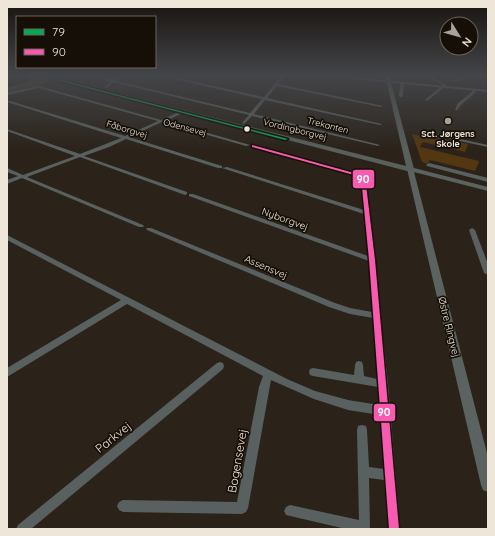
<svg xmlns="http://www.w3.org/2000/svg" width="495" height="536" font-family="Quicksand,sans-serif">
<rect width="100%" height="100%" fill="#2b231a"/>
<!-- green -->
<g fill="#523710">
<path d="M28,75L51,80L36,87L7,94V87L27,83Z"/>
<path d="M412,134L434,139L436,137L468,144L465,152L423,142L420,147L479,161L475,171L430,160L427,164L422,162Z"/>
</g>
<g fill="none" stroke-linecap="round" stroke-linejoin="round">
<!-- stream -->
<path stroke="#1b7383" stroke-width="1" d="M7,89L31,83V77"/>
<!-- street -->
<g fill="#58615f" fill-rule="evenodd">
<path d="M86,75H92L113,80L120,75H124L116,81L250,113L262,99L157,75H164L264,97L282,75H286L278,84L383,106L381,107L277,86L267,98L382,124L380,125L265,100L254,114L380,145L378,146L252,116L244,124L242,123L249,115L114,82L106,88L105,86L111,82Z"/>
<path d="M229,75H233L229,79L227,78Z"/>
<path d="M317,75H332L334,76L332,77Z"/>
<path d="M423,75H428L447,85L427,101L425,100L426,99L443,85Z"/>
<path d="M468,75H473L455,82L452,81Z"/>
<path d="M402,82L404,83L403,96L401,97L399,96L400,83Z"/>
<path d="M39,86L161,120L183,110H185V112L166,121L250,145L246,146L162,122L129,137L222,166V168H218L126,139L109,147L84,156L187,192V194L185,195L80,157L27,177L143,225L144,226L143,227H139L22,178L7,184V180L18,176L7,172V168L23,175L75,156L7,131V129L80,154L121,138L7,102V100L125,136L158,121L39,88L7,95V93Z"/>
<path d="M473,88L476,89L475,93L461,105L457,110H455L458,103L472,92Z"/>
<path d="M436,134L488,145V147L436,136Z"/>
<path d="M251,145L366,176L370,212L371,213L370,214L388,384L400,529H388L384,480L369,478L370,529H346L286,515L284,511L286,507L290,505L359,520L357,430L358,426L362,425L366,426L367,430L369,467L384,469L380,415L348,410L314,399L271,380L248,508L246,512L242,514L123,512L119,510L117,506L119,502L123,500L237,502L259,387L263,376L127,304L7,377V368L121,300L7,240V235L287,379L315,391L348,400L379,405L378,387L313,376L310,375L309,372L310,369L313,368L354,375L355,365L356,362L359,361L362,362L363,365L364,376L377,379L373,318L350,314L329,307L147,230L146,229L147,228H151L335,303L350,308L372,312L369,261L189,196V194H193L368,256L364,214L222,168L227,167L364,210L360,177L251,147Z"/>
<path d="M429,163L488,178V182L427,166L426,165Z"/>
<path d="M472,228L475,230L488,264V275L484,273L469,230Z"/>
<path d="M220,362L223,363L224,366L223,369L31,529H16L18,525L217,363Z"/>
</g>
<!-- secondary -->
<g fill="#5a6360" fill-rule="evenodd">
<path d="M331,75L488,90V92L332,77L330,76Z"/>
<path d="M410,167L488,187V191L414,172L488,457V492L483,490L481,485L407,169Z"/>
</g>
<!-- primary -->
<path fill="#59605b" fill-rule="evenodd" d="M37,75H45L406,166L385,75H389L414,169L413,171H407Z"/>
<defs>
<path id="bus-1" d="M38,75H42L288,139L285,140Z"/>
<path id="bus-2" d="M252,145L365,176L375,260L399,529H389L369,260L361,177L252,147Z"/>
</defs>
<!-- bus-1 casing -->
<use href="#bus-1" stroke="#150f07" stroke-width="3"/>
<!-- bus-2 casing -->
<use href="#bus-2" stroke="#150f07" stroke-width="3"/>
<!-- bus-1 -->
<use href="#bus-1" fill="#06aa56" fill-rule="evenodd"/>
<!-- bus-2 -->
<use href="#bus-2" fill="#f75aaf" fill-rule="evenodd"/>
</g>
<!-- sky -->
<linearGradient id="sky" x2="0" y2="1"><stop stop-color="#18130e"/><stop offset="0.5" stop-color="#444549"/><stop offset="1" stop-color="#444549" stop-opacity="0"/></linearGradient>
<rect width="495" height="150" fill="url(#sky)"/>
<!-- markers -->
<circle fill="#aaa297" stroke="#150f07" stroke-width="1.5" cx="448" cy="121" r="4"/>
<circle fill="#efe6da" stroke="#150f07" stroke-width="1.5" cx="247" cy="129" r="3.5"/>
<g text-anchor="middle" dominant-baseline="central" stroke-width="3.5" stroke-linejoin="round" paint-order="stroke">
<!-- far-street labels -->
<g font-size="9" fill="#efe6da" stroke="#150f07">
<text transform="translate(328 125) rotate(14)">Trekanten</text>
<text transform="translate(185 127) rotate(15)">Odensevej</text>
<text transform="translate(127 129) rotate(17)">Fåborgvej</text>
<text transform="translate(295 129) rotate(14)">Vordingborgvej</text>
</g>
<!-- far-poi labels -->
<g font-size="9" font-weight="bold" fill="#efe6da" stroke="#150f07">
<text x="448" y="133">Sct. Jørgens<tspan x="448" dy="10">Skole</tspan></text>
</g>
<!-- street labels -->
<g font-size="10" fill="#efe6da" stroke="#150f07">
<text transform="translate(285 219) rotate(20)">Nyborgvej</text>
<text transform="translate(266 267) rotate(23)">Assensvej</text>
<text transform="translate(449 327) rotate(76)">Østre Ringvej</text>
</g>
<!-- near-street labels -->
<g font-size="12" fill="#efe6da" stroke="#150f07">
<text transform="translate(113 437) rotate(-39)">Parkvej</text>
<text transform="translate(237 461) rotate(-80)">Bogensevej</text>
</g>
</g>
<g stroke="#150f07" stroke-width="1.5">
<rect x="352" y="169" width="23" height="20" rx="4" fill="#f75aaf"/>
<rect x="373" y="403" width="23" height="19" rx="4" fill="#f75aaf"/>
</g>
<g font-size="11" text-anchor="middle" font-weight="bold" fill="#fff">
<text x="363" y="183">90</text>
<text x="384" y="416">90</text>
</g>
<!-- border -->
<rect width="495" height="536" fill="none" stroke="#efe6da" stroke-width="16"/>
<!-- legend -->
<rect x="16" y="16" width="140" height="52" fill="#150f07" stroke="#6c655b"/>
<rect x="24" y="29" width="20" height="6" fill="#06aa56" stroke="#6c655b"/>
<text x="52" y="36" font-size="12" fill="#efe6da">79</text>
<rect x="24" y="49" width="20" height="6" fill="#f75aaf" stroke="#6c655b"/>
<text x="52" y="56" font-size="12" fill="#efe6da">90</text>
<!-- north arrow -->
<g transform="translate(459 36) rotate(127)"><circle r="19" fill="#150f07" stroke="#6c655b"/>
<path d="M0-3L7 15L0 10L-7 15Z" fill="#aaa297"/>
<text y="-6" font-size="11" font-weight="bold" text-anchor="middle" fill="#efe6da">N</text>
</g>
</svg>
